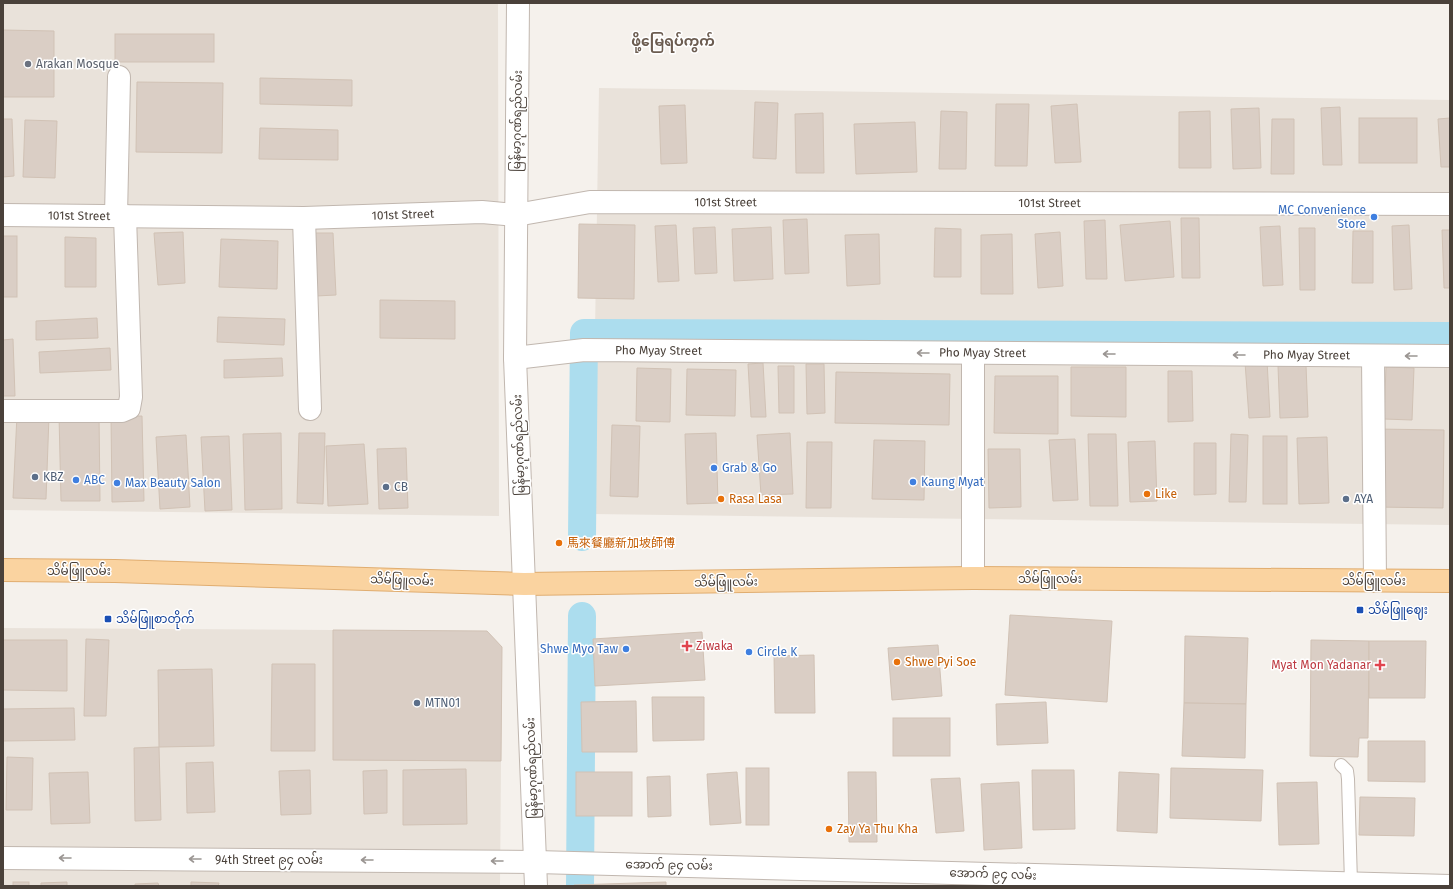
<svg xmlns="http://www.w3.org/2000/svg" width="1453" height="889" font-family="'Fira Sans','Noto Sans SC','Noto Sans Myanmar',sans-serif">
<rect width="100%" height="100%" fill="#f5f1ec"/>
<!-- residential -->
<g fill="#e9e2da">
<path d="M3,3H498L499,516L3,510Z"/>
<path d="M599,88L1450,100V525L592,514Z"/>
<path d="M3,628L487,631L502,647L500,886H3Z"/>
</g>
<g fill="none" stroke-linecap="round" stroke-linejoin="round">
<!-- canal -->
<g stroke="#acddee" stroke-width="28">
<path d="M582,537L584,333L1450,336"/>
<path d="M580,886L582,616"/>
</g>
</g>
<!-- building -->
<g fill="#dacec5" stroke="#d1c2b5">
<path d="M3,30L54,31V97H3Z"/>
<rect x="115" y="34" width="99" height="28"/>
<path d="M260,78L352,80V106L260,104Z"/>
<path d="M137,82L223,83L222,153L136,152Z"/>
<path d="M755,102L778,103L776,159L753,158Z"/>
<path d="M996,104H1029L1027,166H995Z"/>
<path d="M1077,104L1081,162L1055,163L1051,106Z"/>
<path d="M685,105L687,163L661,164L659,106Z"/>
<path d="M1340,107L1342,165H1323L1321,108Z"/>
<path d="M1259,108L1261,168L1233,169L1231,109Z"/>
<path d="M941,111L967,112L966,169H939Z"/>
<path d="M1210,111L1211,168H1179V112Z"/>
<path d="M823,113L824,173H796L795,114Z"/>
<rect x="1359" y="118" width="58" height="45"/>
<path d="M1450,118V167H1441L1438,119Z"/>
<path d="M3,119H12L14,176L3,177Z"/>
<path d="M1272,119H1294V174H1271Z"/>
<path d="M25,120L57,121L55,178L23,177Z"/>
<path d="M915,122L917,172L856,174L854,124Z"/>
<path d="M260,128L338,130V160L259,159Z"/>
<path d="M1181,218H1199L1200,278H1182Z"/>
<path d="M807,219L809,273L785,274L783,220Z"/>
<path d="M1105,220L1107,279H1086L1084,221Z"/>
<path d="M1170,221L1174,277L1125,281L1120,225Z"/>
<path d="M579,224L635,225L634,299L578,298Z"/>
<path d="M676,225L679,281L658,282L655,226Z"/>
<path d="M1409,225L1412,289L1394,290L1392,226Z"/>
<path d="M1280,226L1283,285L1263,286L1260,227Z"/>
<path d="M715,227L717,273L695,274L693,228Z"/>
<path d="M771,227L773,279L734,281L732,229Z"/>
<path d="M935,228L961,229V277H934Z"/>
<path d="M1299,228H1315V290H1300Z"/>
<path d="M1442,230H1450V288H1444Z"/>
<path d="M1353,231H1373V283H1352Z"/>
<path d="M183,232L185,283L158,285L154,233Z"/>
<path d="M1060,232L1063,286L1038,288L1035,234Z"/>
<path d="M314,233H333L336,295L316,296Z"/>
<path d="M879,234L880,284L847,286L845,235Z"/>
<path d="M1012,234L1013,294H981V235Z"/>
<rect x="3" y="236" width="14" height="61"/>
<path d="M65,237L96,238V287H65Z"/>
<path d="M221,239L278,241L277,289L219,287Z"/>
<path d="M380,300L455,301V339L380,338Z"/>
<path d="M218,317L285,319L284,345L217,342Z"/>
<path d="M97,318L98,338L36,340V321Z"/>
<path d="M13,339L15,396H3V340Z"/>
<path d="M110,348L111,370L40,373L39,352Z"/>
<path d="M282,358L283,376L224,378V360Z"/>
<path d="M1267,360L1270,417L1249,418L1245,362Z"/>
<path d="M763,363L766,417H751L748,364Z"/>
<path d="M806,364H824L825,413L807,414Z"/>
<path d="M1306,365L1308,417L1280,418L1278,366Z"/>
<path d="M778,366H794V413H779Z"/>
<path d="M1071,367H1126V417L1071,416Z"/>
<path d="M1386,367L1414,368L1412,420L1384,419Z"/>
<path d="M637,368L671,369L670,422L636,421Z"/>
<path d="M687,369L736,370L735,416L686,415Z"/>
<path d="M1168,371H1192L1193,421L1168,422Z"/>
<path d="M836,372L950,374L949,425L835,423Z"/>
<path d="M995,376H1058V434L994,433Z"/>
<path d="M99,414L100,501H61L59,415Z"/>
<path d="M17,415L49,416L46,499L13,498Z"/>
<path d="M142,416L144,501L112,502L111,417Z"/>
<path d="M612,425L640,426L638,497L610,496Z"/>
<path d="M1376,429L1444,430L1443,508L1376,507Z"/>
<path d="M281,433L282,509L245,510L243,434Z"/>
<path d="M299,433H325L323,504L297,503Z"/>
<path d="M716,433L718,503L687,504L685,434Z"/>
<path d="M790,433L793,494L761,495L757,435Z"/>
<path d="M1088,434H1116L1118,506H1090Z"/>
<path d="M1231,434L1248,435L1246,502H1229Z"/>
<path d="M186,435L190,507L160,509L156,437Z"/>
<path d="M229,436L232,510L205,511L201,437Z"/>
<rect x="1263" y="436" width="24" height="68"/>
<path d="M1327,437L1329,503L1299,504L1297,438Z"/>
<path d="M1075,439L1078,500L1053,501L1049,440Z"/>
<path d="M874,440L925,441L924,500L872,499Z"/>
<path d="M1155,441L1157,501L1130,502L1128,442Z"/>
<path d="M807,442H832L831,508H806Z"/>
<path d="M1194,443H1216V494L1194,495Z"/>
<path d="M364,444L368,504L328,506L326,446Z"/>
<path d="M406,448L408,508L379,509L377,449Z"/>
<path d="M988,449H1020L1021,507L989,508Z"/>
<path d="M1010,615L1112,621L1107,702L1005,695Z"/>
<path d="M333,630L487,631L502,647L501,761L333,760Z"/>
<path d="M702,632L705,680L595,686L593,639Z"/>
<path d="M1185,636L1248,638L1246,704L1184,703Z"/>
<path d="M86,639L109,640L106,716H84Z"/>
<path d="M3,640H67V691L3,690Z"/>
<path d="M1311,640L1369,641L1368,738H1359L1358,757L1310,756Z"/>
<path d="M1369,641H1426L1425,698H1369Z"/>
<path d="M938,645L942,696L892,700L888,648Z"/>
<path d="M814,655L815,713H775L774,656Z"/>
<path d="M272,664H315V751H271Z"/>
<path d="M212,669L214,746L159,747L158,670Z"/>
<path d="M652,697H704V740L653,741Z"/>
<path d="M636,701L637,752H582L581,702Z"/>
<path d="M1046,702L1048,743L997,745L996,704Z"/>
<path d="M1184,703L1246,704L1245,758L1182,756Z"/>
<path d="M74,708L75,740L3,741V709Z"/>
<rect x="893" y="718" width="57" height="38"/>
<path d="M1368,741H1425V782L1368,781Z"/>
<path d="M159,747L161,820L135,821L134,748Z"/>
<path d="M7,757L33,758L32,810H6Z"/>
<path d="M213,762L215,812L187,813L186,763Z"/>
<rect x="746" y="768" width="23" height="57"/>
<path d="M1171,768L1263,770L1261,821L1170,818Z"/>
<path d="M466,769L467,824L403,825V770Z"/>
<path d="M310,770L311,814L281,815L279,771Z"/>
<path d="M387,770V813L364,814L363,771Z"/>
<path d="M1032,770H1074L1075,829L1033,830Z"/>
<path d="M88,772L90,823L51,824L49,773Z"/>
<rect x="576" y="772" width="56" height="44"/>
<path d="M737,772L741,823L710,825L707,774Z"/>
<path d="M848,772H876L877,842H849Z"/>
<path d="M1119,772L1159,774L1157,833L1117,831Z"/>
<path d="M670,776L671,816L648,817L647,777Z"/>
<path d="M960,778L964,831L936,833L931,779Z"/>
<path d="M1019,782L1022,848L984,850L981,784Z"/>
<path d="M1317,782L1319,844L1279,845L1277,783Z"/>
<path d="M1360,797L1415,798L1414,836L1359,835Z"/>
<rect x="13" y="882" width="16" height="4"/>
<path d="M67,882V886H41V883Z"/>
<path d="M191,882L219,883L218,886H191Z"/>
<path d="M666,882V886H574V885Z"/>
<path d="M158,883L159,886H135V884Z"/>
</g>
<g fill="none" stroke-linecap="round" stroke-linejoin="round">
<defs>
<path id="service" d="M1341,765L1347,771L1348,779L1351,883"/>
<g id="minor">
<path id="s1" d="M3,215L304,218L482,212L516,215L590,202L1450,204"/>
<path d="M116,216L119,77"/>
<path d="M304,218L310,409"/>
<path d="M973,353V578"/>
<path d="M1373,356L1375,581"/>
<path id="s2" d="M515,358L584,350L1450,356"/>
<path d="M3,411H122L129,408L131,397L125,216"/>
<path d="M3,858L536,862L1450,886"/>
</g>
<path id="tertiary" d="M518,3L515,358L536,886"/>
<path id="primary" d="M3,570L115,571L524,584L973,578L1450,581"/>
</defs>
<!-- service casing -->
<use href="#service" stroke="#c1b7af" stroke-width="14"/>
<!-- minor casing -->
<use href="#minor" stroke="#c1b7af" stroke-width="24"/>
<!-- tertiary casing -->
<use href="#tertiary" stroke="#c1b7af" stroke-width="24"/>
<!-- primary casing -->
<use href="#primary" stroke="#e0ad70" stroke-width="24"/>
<!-- service -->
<use href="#service" stroke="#fff" stroke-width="12"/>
<!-- minor -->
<use href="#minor" stroke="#fff" stroke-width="22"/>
<!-- tertiary -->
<use href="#tertiary" stroke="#fff" stroke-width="22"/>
<!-- primary -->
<use href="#primary" stroke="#fad3a0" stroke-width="22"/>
</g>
<!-- one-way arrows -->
<defs><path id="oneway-shaft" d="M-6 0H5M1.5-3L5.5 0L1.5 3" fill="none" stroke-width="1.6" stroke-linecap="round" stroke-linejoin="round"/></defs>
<g stroke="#9b9693">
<use href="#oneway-shaft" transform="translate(923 353) rotate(-180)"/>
<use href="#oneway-shaft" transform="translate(1109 354) rotate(-180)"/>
<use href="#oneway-shaft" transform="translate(1239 355) rotate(-180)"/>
<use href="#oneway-shaft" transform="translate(1411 356) rotate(-180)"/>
<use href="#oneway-shaft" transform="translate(65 858) rotate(-180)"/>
<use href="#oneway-shaft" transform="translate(195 859) rotate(-180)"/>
<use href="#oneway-shaft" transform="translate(367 860) rotate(-180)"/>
<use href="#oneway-shaft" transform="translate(497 861) rotate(-180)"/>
</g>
<!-- markers -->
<circle fill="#6b7280" stroke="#fff" stroke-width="1.5" cx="28" cy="64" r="4"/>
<g fill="#3f7fe0" stroke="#fff" stroke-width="1.5">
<circle cx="1374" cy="217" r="4"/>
<circle cx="714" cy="468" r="4"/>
<circle cx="76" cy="480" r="4"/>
<circle cx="913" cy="482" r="4"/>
<circle cx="117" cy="483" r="4"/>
<circle cx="626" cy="649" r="4"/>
<circle cx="749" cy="652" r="4"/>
</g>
<g fill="#5c6f8a" stroke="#fff" stroke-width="1.5">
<circle cx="35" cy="477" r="4"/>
<circle cx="386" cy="487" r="4"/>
<circle cx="1346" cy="499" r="4"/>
<circle cx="417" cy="703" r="4"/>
</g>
<g fill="#e8710a" stroke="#fff" stroke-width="1.5">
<circle cx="1147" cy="494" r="4"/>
<circle cx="721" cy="499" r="4"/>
<circle cx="559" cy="543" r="4"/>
<circle cx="897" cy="662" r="4"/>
<circle cx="829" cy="829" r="4"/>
</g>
<g fill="#1a4fb4" stroke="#fff" stroke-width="1.5">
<rect x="1356" y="606" width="8" height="8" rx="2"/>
<rect x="104" y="615" width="8" height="8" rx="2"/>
</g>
<g fill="#e0444e" stroke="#fff" stroke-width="1.5">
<path d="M685 640h4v4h4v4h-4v4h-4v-4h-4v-4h4z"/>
<path d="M1378 659h4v4h4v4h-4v4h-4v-4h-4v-4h4z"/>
</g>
<g text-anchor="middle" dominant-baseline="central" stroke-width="3" stroke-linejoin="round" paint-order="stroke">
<!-- worship labels -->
<g font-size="12" fill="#5b616d" stroke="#fff" text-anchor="start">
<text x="36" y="64">Arakan Mosque</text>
</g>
<!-- street labels -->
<g font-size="12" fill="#4a413a" stroke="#fff">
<text transform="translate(517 121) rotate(-89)">မြန်မာ့ဂုဏ်ရည်လမ်း</text>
<text stroke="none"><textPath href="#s1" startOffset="724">101st Street</textPath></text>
<text stroke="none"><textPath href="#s1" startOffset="1048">101st Street</textPath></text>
<text stroke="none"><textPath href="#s1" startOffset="76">101st Street</textPath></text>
<text stroke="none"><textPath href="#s1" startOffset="400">101st Street</textPath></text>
<text stroke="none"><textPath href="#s2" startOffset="144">Pho Myay Street</textPath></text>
<text stroke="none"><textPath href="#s2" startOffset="468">Pho Myay Street</textPath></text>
<text stroke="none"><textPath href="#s2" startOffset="792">Pho Myay Street</textPath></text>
<text transform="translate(519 445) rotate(-92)">မြန်မာ့ဂုဏ်ရည်လမ်း</text>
<text x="79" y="571">သိမ်ဖြူလမ်း</text>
<text x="1050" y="579">သိမ်ဖြူလမ်း</text>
<text transform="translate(402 580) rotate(2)">သိမ်ဖြူလမ်း</text>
<text x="1374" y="581">သိမ်ဖြူလမ်း</text>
<text transform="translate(726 582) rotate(-1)">သိမ်ဖြူလမ်း</text>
<text transform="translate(532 768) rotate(-92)">မြန်မာ့ဂုဏ်ရည်လမ်း</text>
<text x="269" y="860">94th Street ၉၄ လမ်း</text>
<text transform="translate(669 865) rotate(1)">အောက် ၉၄ လမ်း</text>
<text transform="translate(993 874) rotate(2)">အောက် ၉၄ လမ်း</text>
</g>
<!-- shop labels -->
<g font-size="12" fill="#366cbe" stroke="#fff" text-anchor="start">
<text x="1366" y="210" text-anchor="end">MC Convenience<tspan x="1366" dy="14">Store</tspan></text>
<text x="722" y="468">Grab &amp; Go</text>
<text x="84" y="480">ABC</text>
<text x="921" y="482">Kaung Myat</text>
<text x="125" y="483">Max Beauty Salon</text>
<text x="618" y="649" text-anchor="end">Shwe Myo Taw</text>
<text x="757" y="652">Circle K</text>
</g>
<!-- service labels -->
<g font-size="12" fill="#4e5e75" stroke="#fff" text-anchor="start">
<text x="43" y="477">KBZ</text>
<text x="394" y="487">CB</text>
<text x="1354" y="499">AYA</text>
<text x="425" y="703">MTN01</text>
</g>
<!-- food labels -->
<g font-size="12" fill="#c56008" stroke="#fff" text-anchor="start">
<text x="1155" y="494">Like</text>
<text x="729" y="499">Rasa Lasa</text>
<text x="567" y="543">馬來餐廳新加坡師傅</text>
<text x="905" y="662">Shwe Pyi Soe</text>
<text x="837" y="829">Zay Ya Thu Kha</text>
</g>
<!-- transit labels -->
<g font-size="12" fill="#164399" stroke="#fff" text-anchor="start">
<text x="1368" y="610">သိမ်ဖြူဈေး</text>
<text x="116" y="619">သိမ်ဖြူစာတိုက်</text>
</g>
<!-- health labels -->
<g font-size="12" fill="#be3a42" stroke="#fff" text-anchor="start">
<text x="696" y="646">Ziwaka</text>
<text x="1371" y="665" text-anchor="end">Myat Mon Yadanar</text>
</g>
<!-- quarter labels -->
<g font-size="14" font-weight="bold" fill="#6c5d51" stroke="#fff">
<text x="673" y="41">ဖို့မြေရပ်ကွက်</text>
</g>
</g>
<!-- border -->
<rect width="1453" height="889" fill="none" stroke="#4a413a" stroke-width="8"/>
</svg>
